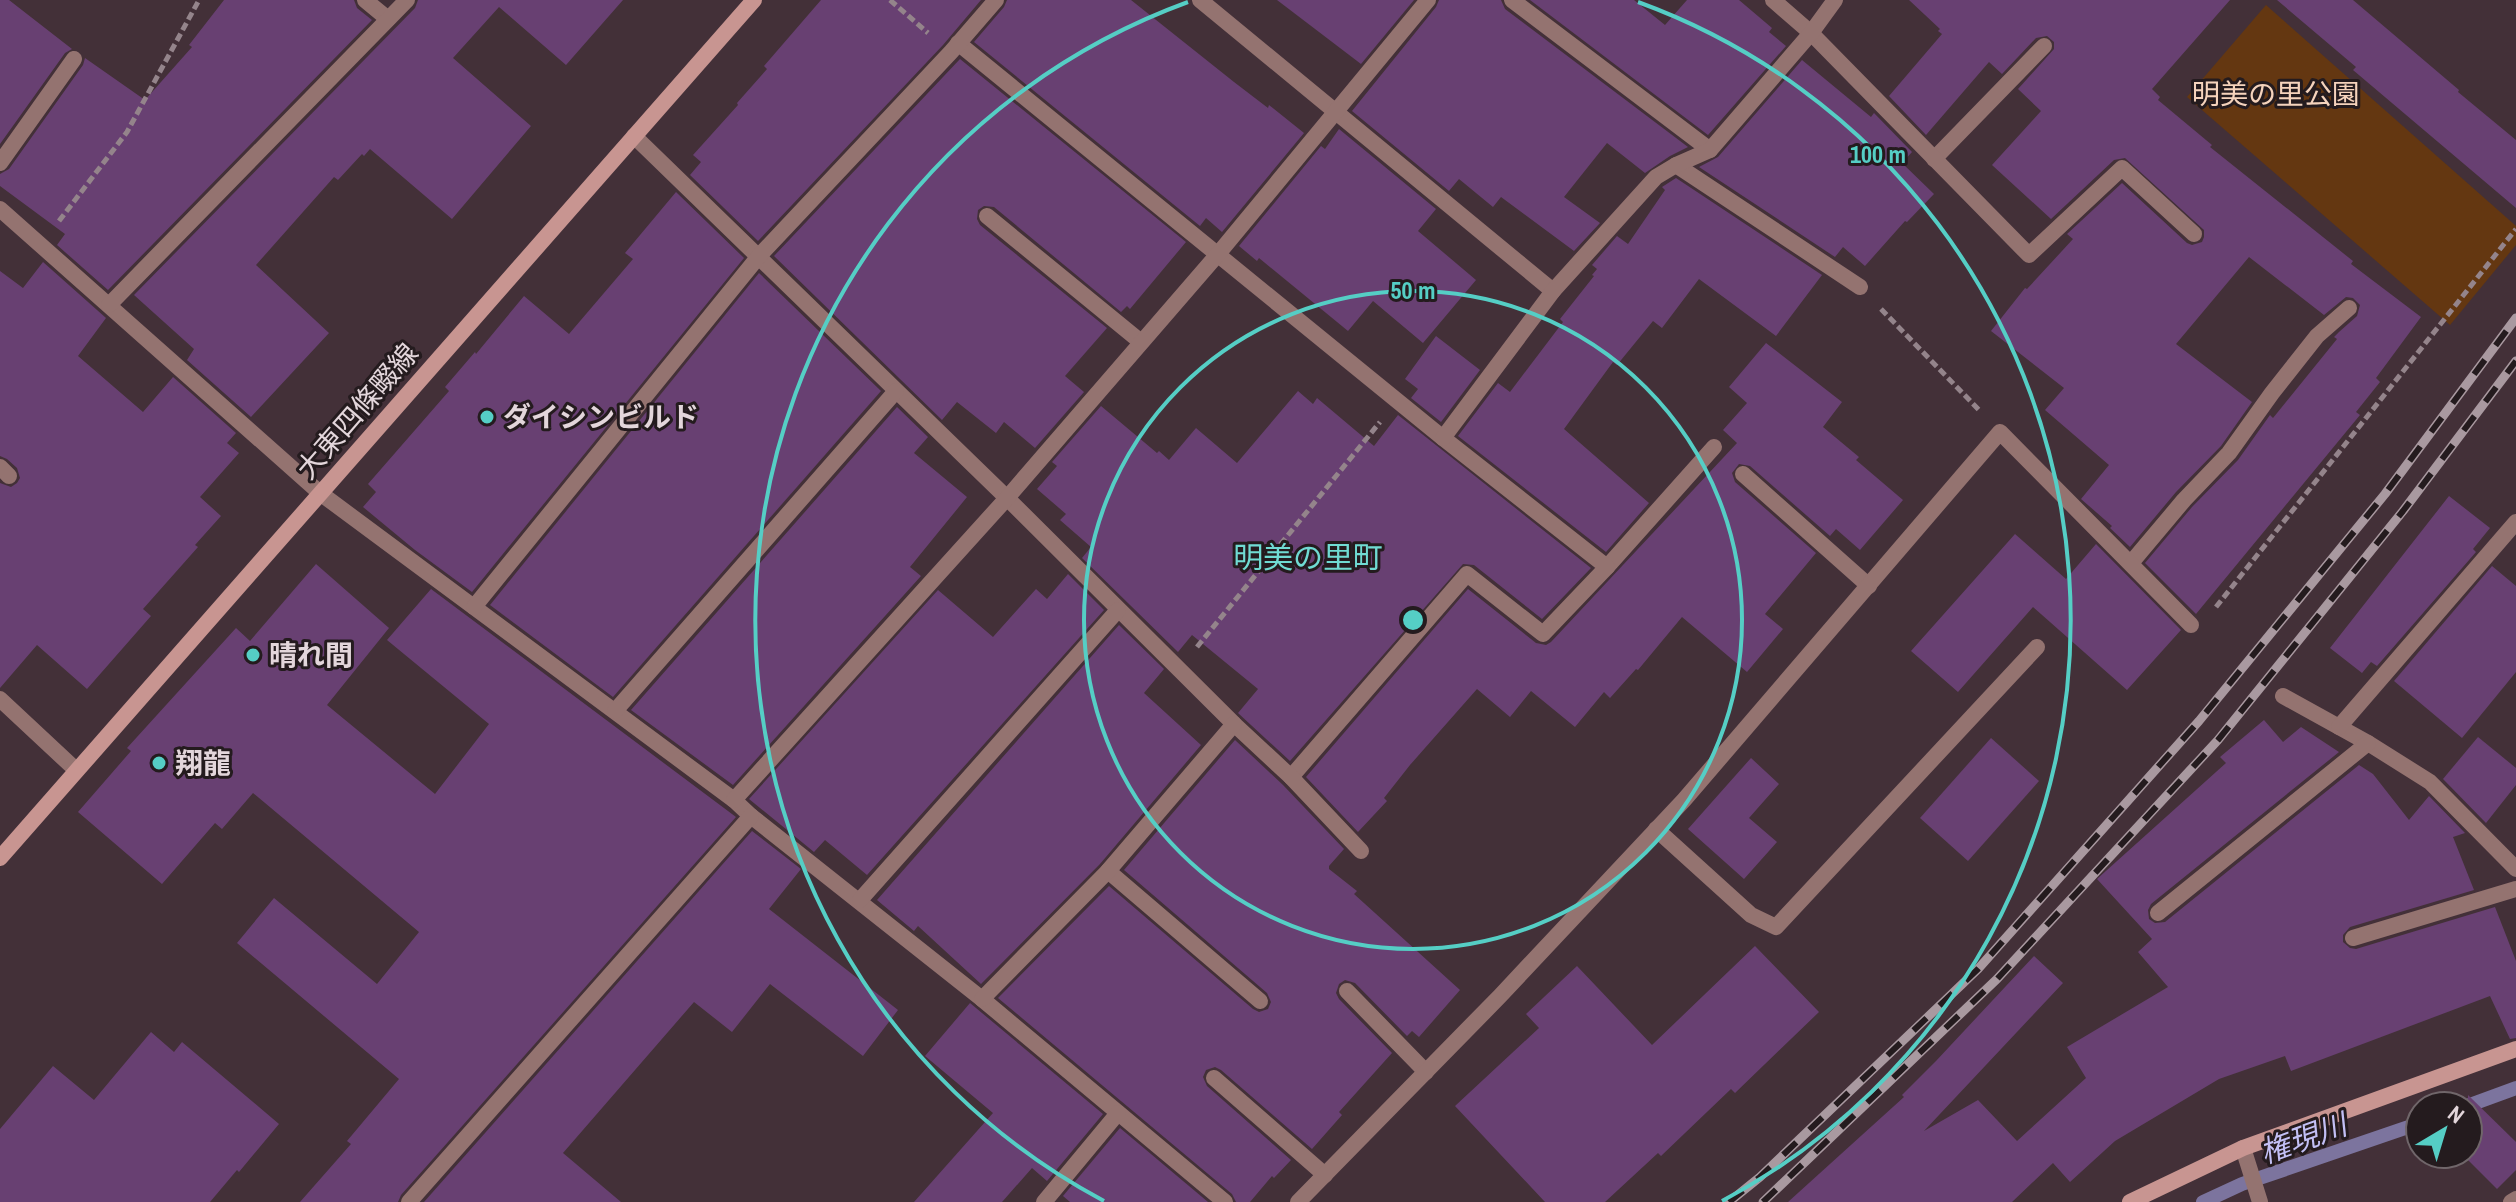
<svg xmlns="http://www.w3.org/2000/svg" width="2516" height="1202" font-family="'Archivo Narrow','Noto Sans JP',sans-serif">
<rect width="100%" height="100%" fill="#433038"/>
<!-- green -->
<path fill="#643711" d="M2266,5L2516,226V245L2450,325L2187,97Z"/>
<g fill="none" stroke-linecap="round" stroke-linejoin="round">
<!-- stream -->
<g stroke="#7c749e" stroke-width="14">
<path d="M2467,1106L2516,1088"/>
<path d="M2203,1202L2242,1184L2420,1123"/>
</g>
</g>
<!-- building -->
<g fill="#684072">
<path d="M0,0H9L72,49L65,53L0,144Z"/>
<path d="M224,0H354L357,8L372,20L108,290L57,245L65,234L0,186V174L9,169L83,65L85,58L145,100L192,47L189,45Z"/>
<path d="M418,0H623L566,65L499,7L453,58L531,126L452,219L370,149L364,156L362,154L338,180L334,177L256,265L329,333L251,417L187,360L194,349L134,295L415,8Z"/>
<path d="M821,0H981L943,45L758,241L690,175L701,162L693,155L738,105L737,103L767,69L764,66Z"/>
<path d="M1007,0H1131L1234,82L1268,108L1269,105L1304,133L1222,232L1206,218L1200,226L974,42L1004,7Z"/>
<path d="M1277,0H1414L1361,64Z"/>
<path d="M1439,0H1501L1505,9L1688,147L1670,156L1645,173L1607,143L1564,197L1600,223L1574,251L1501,197L1493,207L1459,179L1449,191L1352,111L1436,7Z"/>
<path d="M1530,0H1634L1665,25L1687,0H1739L1772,28L1769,32L1786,46L1708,135Z"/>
<path d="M1909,0H2230L2152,89L2160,97L2158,100L2212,145L2210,147L2353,261L2351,264L2421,317L2376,378L2380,382L2356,412L2360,415L2196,614L2145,563L2192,507L2238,460L2270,415L2273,418L2337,339L2334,337L2339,332L2357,316L2360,305L2353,298L2346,297L2324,315L2249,257L2176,344L2252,402L2221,446L2176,492L2130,547L2110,528L2112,526L2081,499L2109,465L2045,410L2064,388L1991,331L2025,288L2027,289L2073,239L2067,234L2122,183L2187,243L2192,245L2202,242L2204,237V230L2125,158L2114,160L2051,219L1992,165L2041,111L2018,89L2054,49V42L2047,36L2036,38L2002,74L1989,62L1926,135L1889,96L1942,34L1938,31L1940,29Z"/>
<path d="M2277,0H2353L2459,90L2458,92L2516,140V208L2353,70L2356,67Z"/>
<path d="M960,59L1186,242L1130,309L1127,306L1121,312L994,207L984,206L978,210L977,219L980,225L1107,328L1065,376L1084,392L1035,448L1004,422L996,433L957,402L942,420L774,256Z"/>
<path d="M1802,60L1871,117L1874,113L1912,152L1902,163L1934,194L1907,222L1905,221L1865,266L1843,247L1835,257L1699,167L1718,157Z"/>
<path d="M1339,129L1436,209L1418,231L1476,280L1423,343L1373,301L1348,331L1259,258L1257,261L1239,246L1321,146L1325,149Z"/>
<path d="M1676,178L1822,275L1776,336L1699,279L1662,328L1653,321L1617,365L1613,362L1564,429L1649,503L1606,552L1458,436L1498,383L1510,392L1563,322L1560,319L1594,276L1592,275L1597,269L1592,265L1617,236L1628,244L1665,190L1662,187Z"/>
<path d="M676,192L744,258L472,592L415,550L363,507L376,492L368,484L449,391L445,387L475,352L476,354L524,296L569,334L633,259L625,253Z"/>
<path d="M43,262L106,318L78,356L143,412L173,377L236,433L227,443L239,453L200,497L221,516L195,545L198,547L143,609L151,616L87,689L37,645L0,688V483L11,487L17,483L20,478L17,468L7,459L0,456V271L23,288Z"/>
<path d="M759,273L881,391L613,697L490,605Z"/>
<path d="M1436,336L1480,370L1441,422L1411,398L1418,389L1405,379Z"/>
<path d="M1766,343L1842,402L1823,427L1859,457L1856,460L1903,500L1860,550L1836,529L1830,536L1750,466L1739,464L1732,473L1735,482L1816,553L1765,614L1783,629L1747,672L1682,617L1638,670L1636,669L1610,698L1604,692L1575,727L1531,691L1510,717L1477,689L1410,765L1384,798L1387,801L1358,832L1306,777L1468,589L1536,643L1546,645L1551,642L1737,443L1723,430L1747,403L1729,387Z"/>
<path d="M1298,391L1313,404L1317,398L1374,446L1398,415L1591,568L1542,619L1474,565L1463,564L1290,761L1238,713L1258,689L1192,635L1178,652L1082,558L1091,547L1060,520L1066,514L1037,489L1057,466L1052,462L1101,406L1157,453L1159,451L1169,460L1196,428L1237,463Z"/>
<path d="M897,407L928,437L914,453L967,497L910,567L921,576L733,785L631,710Z"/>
<path d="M2449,496L2490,528L2473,549L2476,552L2377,666L2371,662L2362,673L2330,648Z"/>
<path d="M2015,534L2066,579L2096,544L2181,630L2127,690L2033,607L1958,692L1911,651Z"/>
<path d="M316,564L389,628L327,705L435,794L489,724L387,640L431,589L736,817L401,1195L398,1202H300L351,1144L347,1141L399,1079L237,943L274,898L377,984L419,932L253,793L222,829L215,823L162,884L78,812L131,751L127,748L236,628L250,641Z"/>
<path d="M2492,566L2516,586V672L2462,738L2394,681Z"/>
<path d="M1068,574L1104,610L867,875L825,840L814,852L749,799L938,590L993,637L1036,589L1047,599Z"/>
<path d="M1119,625L1164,669L1144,693L1201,745L1100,864L981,984L918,926L914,931L877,900Z"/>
<path d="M2264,720L2283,742L2301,727L2339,752L2151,904L2148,910L2149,919L2155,923L2165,922L2359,765L2373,774L2409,820L2429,796L2465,833L2453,837L2474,890L2350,927L2343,935V942L2350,948L2356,949L2495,907L2516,961V1038L2510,1039L2490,996L2291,1071L2285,1056L2219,1079L2115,1141L2070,1182L2053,1163L2012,1202H1788L1904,1097L1902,1095L1936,1061L2034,956L2063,983L1924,1131L1978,1100L2017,1141L2086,1078L2067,1047L2168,987L2138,952L2152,939L2097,879L2226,763L2220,757Z"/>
<path d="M2478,737L2516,768V785L2486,823L2443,779Z"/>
<path d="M1991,738L2039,781L1968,861L1920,818Z"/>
<path d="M1235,740L1283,785L1344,849L1329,866V869L1357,891L1354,894L1460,990L1419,1037L1412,1031L1407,1036L1355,983L1345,980L1339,984L1336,993L1339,999L1392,1053L1339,1112L1342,1115L1312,1149L1221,1070L1215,1067L1206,1070L1203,1077L1207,1086L1291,1160L1274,1178L1272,1176L1250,1202H1236L1232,1194L998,998L1109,886L1253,1009L1259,1012L1268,1009L1271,1002L1267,993L1124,870Z"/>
<path d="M1751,758L1779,784L1749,818L1777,842L1744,879L1688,829Z"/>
<path d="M752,831L801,869L769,909L898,1010L863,1056L770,984L732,1032L694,1002L563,1153L621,1202H424Z"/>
<path d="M1755,946L1819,1012L1735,1093L1731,1089L1661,1156L1658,1153L1605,1202H1545L1455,1106L1539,1028L1526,1014L1577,966L1652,1045Z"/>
<path d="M970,1003L1103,1114L1047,1181L1032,1168L1002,1202H914L993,1113L925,1056Z"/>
<path d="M151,1032L174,1052L182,1042L279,1124L239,1172L237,1170L210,1202H0V1129L53,1066L94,1100Z"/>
<path d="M2468,1095L2516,1142V1170L2497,1189L2468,1160Z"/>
<path d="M1120,1128L1208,1202H1070L1063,1196Z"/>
</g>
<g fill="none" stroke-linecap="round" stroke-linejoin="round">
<!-- path -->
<g stroke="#94848b" stroke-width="5" stroke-dasharray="8 4" stroke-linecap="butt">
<path d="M890,0L928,33"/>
<path d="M59,221L127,132L199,0"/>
<path d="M1881,309L1980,411"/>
<path d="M2216,607L2516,229"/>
<path d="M1197,647L1380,422"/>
</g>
<!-- lane -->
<g stroke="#947370" stroke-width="16">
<path d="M1934,159L2044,46"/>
<path d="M0,163L74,59"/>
<path d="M0,467L9,476"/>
<path d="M1743,474L1869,586"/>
<path d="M2131,563L2184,500L2229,453L2272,393L2317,336L2349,308"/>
<path d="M1607,567L1714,447"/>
<path d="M1656,829L1751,915L1776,927L2037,647"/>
<path d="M1214,1078L1325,1175"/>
</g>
<!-- street -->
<g stroke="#947370" stroke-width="16">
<path d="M365,0L388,19"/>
<path d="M1200,0L1553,291"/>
<path d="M1512,0L1710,150"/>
<path d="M1773,0L1811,33L2029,255L2122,168L2194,234"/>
<path d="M958,43L1443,438L1607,567L1543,634L1467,574L1291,777"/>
<path d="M634,136L1007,498L1234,724L1291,777L1361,851"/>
<path d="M1676,165L1860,287"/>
<path d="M0,209L320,493L734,800L751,816L982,999L1225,1202"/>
<path d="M987,216L1141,342"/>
<path d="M109,305L407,0"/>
<path d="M1443,438L1553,291L1656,177L1676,165L1710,150L1811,33L1835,0"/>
<path d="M474,607L759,256L951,52L996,0"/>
<path d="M2283,696L2368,743L2430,782L2516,869"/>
<path d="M0,699L76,770"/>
<path d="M615,711L896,391"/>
<path d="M2339,727L2516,522"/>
<path d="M734,800L1007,498L1218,254L1428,0"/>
<path d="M1108,871L1260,1001"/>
<path d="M860,900L1118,610"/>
<path d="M2158,913L2368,743"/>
<path d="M2353,938L2516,889"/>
<path d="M1347,991L1426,1072"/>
<path d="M982,999L1108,871L1234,724"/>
<path d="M2243,1148L2260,1202"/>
<path d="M409,1202L751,816"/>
<path d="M1044,1202L1118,1113"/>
<path d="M1298,1202L1500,996L1684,800L2000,432L2191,625"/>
<path d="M2511,1202L2516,1199"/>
</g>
<!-- secondary -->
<g stroke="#c89591" stroke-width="16">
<path d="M0,858L754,0"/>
<path d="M2130,1202L2243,1148L2516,1049"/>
</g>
<defs>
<g id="rail">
<path d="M1729,1202L1760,1177L1978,969L2199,721L2385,494L2516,318"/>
<path d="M1763,1202L1997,979L2218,740L2403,511L2516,361"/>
</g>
</defs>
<!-- rail casing -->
<use href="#rail" stroke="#a999a0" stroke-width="9"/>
<!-- rail -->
<use href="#rail" stroke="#241b1e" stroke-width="6" stroke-dasharray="18" stroke-linecap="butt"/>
</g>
<!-- distance rings -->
<g fill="none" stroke="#55cec5" stroke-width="4">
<circle cx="1413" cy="620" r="329"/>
<path d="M1104 1201A658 658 0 0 1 1188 2M1638 2A658 658 0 0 1 1722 1201"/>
</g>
<!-- markers -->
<g fill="#55cec5" stroke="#241b1e" stroke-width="3">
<circle cx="487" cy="417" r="8"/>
<circle cx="253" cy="655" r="8"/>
<circle cx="159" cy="763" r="8"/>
</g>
<g text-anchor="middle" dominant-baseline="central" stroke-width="6" stroke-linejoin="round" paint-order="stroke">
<!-- park labels -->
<g font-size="28" fill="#f5d3bc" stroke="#241b1e">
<text x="2276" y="94">明美の里公園</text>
</g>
<!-- street labels -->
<g font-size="28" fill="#e3d6db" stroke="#241b1e">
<text transform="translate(357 411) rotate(-49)">大東四條畷線</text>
</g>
<!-- poi labels -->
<g font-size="28" font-weight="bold" fill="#e3d6db" stroke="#241b1e" text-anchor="start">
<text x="503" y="417">ダイシンビルド</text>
<text x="269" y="655">晴れ間</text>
<text x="175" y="763">翔龍</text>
</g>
<!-- neighbourhood labels -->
<g font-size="30" fill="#70dbd3" stroke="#241b1e">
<text x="1308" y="557">明美の里町</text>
</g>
<!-- water labels -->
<g font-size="30" font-style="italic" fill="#c2bff4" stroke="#241b1e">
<text transform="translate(2303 1138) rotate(-20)">権現川</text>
</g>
</g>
<circle cx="1413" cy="620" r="12" fill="#55cec5" stroke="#241b1e" stroke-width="4"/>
<g font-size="24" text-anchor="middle" font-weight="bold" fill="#55cec5" stroke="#241b1e" stroke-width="6" stroke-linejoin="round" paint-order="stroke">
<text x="1878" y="163">100 m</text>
<text x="1413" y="299">50 m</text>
</g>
<!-- north arrow -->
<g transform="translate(2444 1130) rotate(38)"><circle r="38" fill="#241b1e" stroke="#70666a" stroke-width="2"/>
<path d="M0-6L14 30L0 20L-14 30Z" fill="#55cec5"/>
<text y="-12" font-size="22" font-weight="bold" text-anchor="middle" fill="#e3d6db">N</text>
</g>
</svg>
